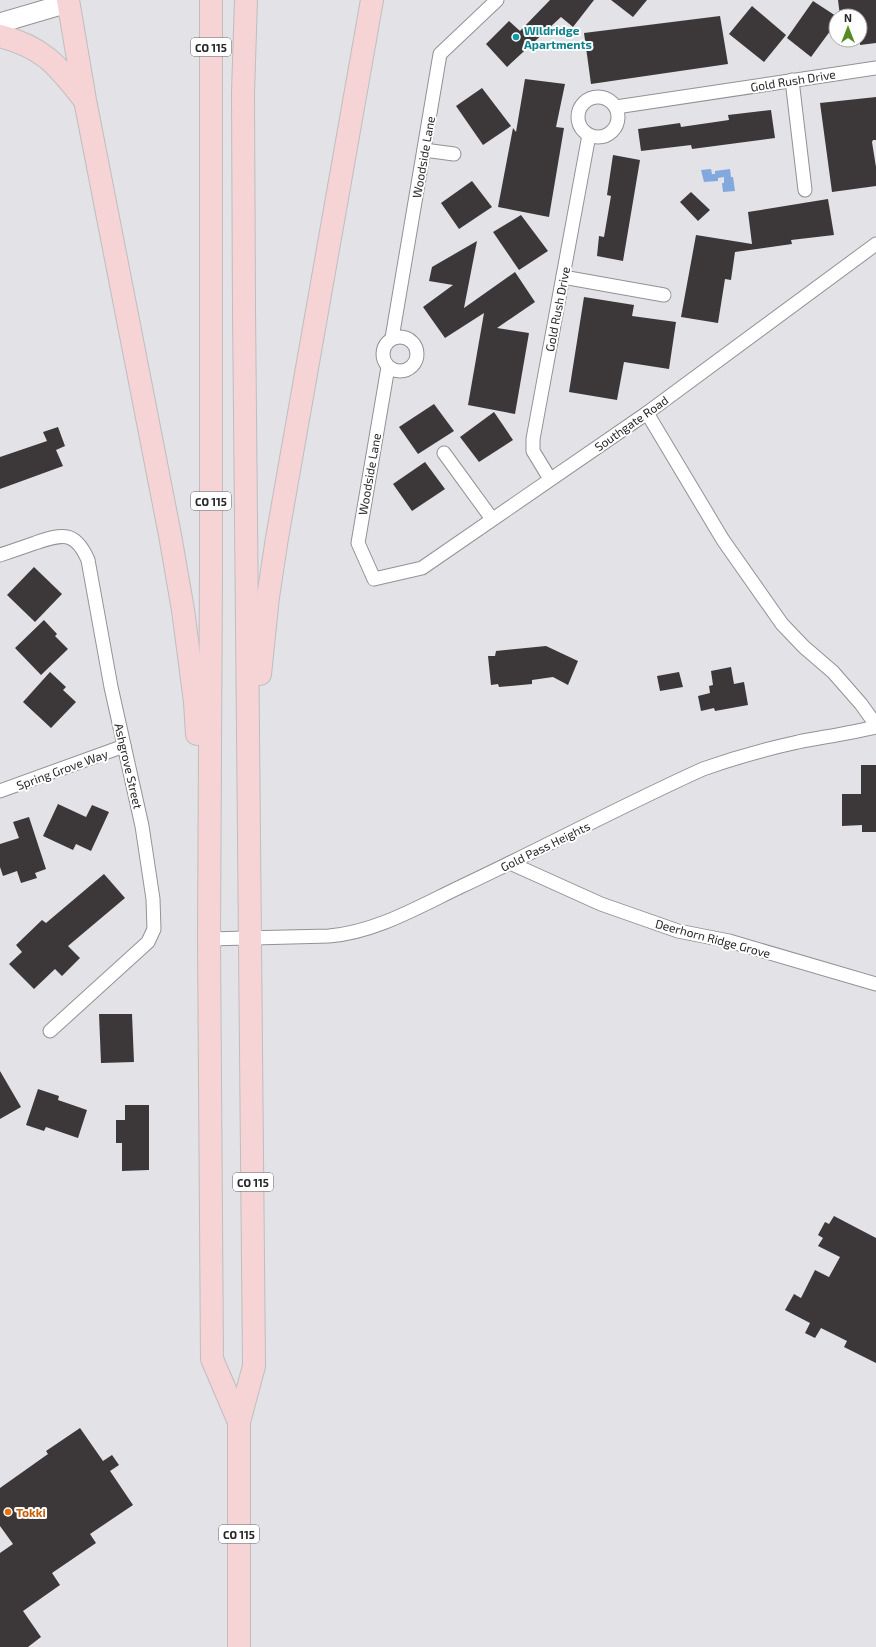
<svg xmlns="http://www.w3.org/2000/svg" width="876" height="1647" font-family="'Exo 2',sans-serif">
<rect width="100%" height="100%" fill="#e2e2e7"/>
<!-- water -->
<path fill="#82a8de" d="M711,169L712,174H715V171L730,169L731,177H733L735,191L723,192L722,183H724V177L718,178V181L704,182L701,170Z"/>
<!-- building -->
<g fill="#3c3839">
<path d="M550,0H594L573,27L561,17L507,67L486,44L509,21L520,31Z"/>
<path d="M611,0H647L633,17Z"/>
<path d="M838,0H876V43L860,45V16H840Z"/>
<path d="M813,1L836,16V23L811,57L787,38Z"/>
<path d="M752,6L786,35L764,62L729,34Z"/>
<path d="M720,16L728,64L591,84L584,33Z"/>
<path d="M525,79L565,84L556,127L564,128L549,217L498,207L513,128L516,132Z"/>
<path d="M482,88L511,126L483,145L456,106Z"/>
<path d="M876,97V140H873L872,142L876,167V186L832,192L820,103Z"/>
<path d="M771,110L775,138L692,149L691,145L641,151L638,129L680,123L681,127L729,120L728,115Z"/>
<path d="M613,155L640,160L623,261L597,256L599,236L604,237L611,196L607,195Z"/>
<path d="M472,181L492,207L459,229L441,203Z"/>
<path d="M691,192L710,210L698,221L680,202Z"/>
<path d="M828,199L834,235L791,240L792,244L735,252L731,280L725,279L718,323L681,317L696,235L752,244L748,212Z"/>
<path d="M521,215L548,251L519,270L493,232Z"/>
<path d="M477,241L464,308L515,272L535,302L497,328L529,333L515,414L468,405L484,313L445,338L423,307L453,285L429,281L432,267Z"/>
<path d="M584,297L634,305L632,316L676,322L669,369L624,362L617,400L569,392Z"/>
<path d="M434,404L454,431L418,454L399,427Z"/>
<path d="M494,412L513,440L479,462L460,437Z"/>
<path d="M58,427L65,446L56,450L63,466L0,489V457L47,441L43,432Z"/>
<path d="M425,462L445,489L412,511L393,484Z"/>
<path d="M34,567L62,594L35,622L7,595Z"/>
<path d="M44,620L57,634L55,636L68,649L41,675L15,648Z"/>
<path d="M546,646L578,661L568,685L553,677L532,680V684L499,687L498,684L491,685L488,656H495L496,651Z"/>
<path d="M731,667L734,684L744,682L748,705L715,711L714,708L701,711L698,696L710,693L709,686L713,685L711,671Z"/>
<path d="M50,672L66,687L63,690L76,702L51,728L23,702Z"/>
<path d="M679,672L683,687L660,691L657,676Z"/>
<path d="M861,765H876V832H862V825L842,826V794H861Z"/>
<path d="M58,804L86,817L92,805L109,812L91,851L76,844L73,850L43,836Z"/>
<path d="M29,817L46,869L35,873L37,878L21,883L17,871L3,876L0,867V844L19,838L13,822Z"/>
<path d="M104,874L125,898L68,946L80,958L62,976L55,969L34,989L9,964L22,952L16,945L42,920L46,923Z"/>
<path d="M99,1014H132L134,1062L101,1063Z"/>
<path d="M0,1071L21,1107L0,1119Z"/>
<path d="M38,1089L59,1096L58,1100L87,1110L78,1138L46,1127L44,1131L26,1125Z"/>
<path d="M125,1105H149V1170L122,1171V1143H116V1120H125Z"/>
<path d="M834,1216L876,1238V1363L844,1347L847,1341L821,1328L815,1338L805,1333L810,1323L785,1310L794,1294L801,1298L815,1270L829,1277L840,1257L818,1246L823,1238L818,1235L825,1222L829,1224Z"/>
<path d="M80,1428L103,1461L112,1455L119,1465L110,1471L133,1505L90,1534L96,1543L52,1573L60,1585L23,1611L41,1637L28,1647H0V1553L13,1544L0,1526V1488L48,1454L46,1451Z"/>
</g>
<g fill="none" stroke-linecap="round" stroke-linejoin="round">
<defs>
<g id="minor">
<path d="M792,80L805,190"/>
<circle cx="598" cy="117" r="20"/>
<path d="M616,107L876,68"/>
<path d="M424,150L454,154"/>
<path d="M563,277L664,295"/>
<circle cx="400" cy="354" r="17"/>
<path d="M392,338L440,54L497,0"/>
<path d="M388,367L358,543L374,579L422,568L647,413L876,244"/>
<path d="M647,413L723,540L782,624L804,647L833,672L861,704L876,725"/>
<path d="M444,453L492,519"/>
<path d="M550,479L533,451V439L589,135"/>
<path d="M0,555C12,551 24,547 35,543C62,534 75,530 88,560L111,687L142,826L153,899L154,929L148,942L50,1031"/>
<path d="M0,791L124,746"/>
<path d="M510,863L601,904L678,931L729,941L876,984"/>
<path d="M209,939L329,936C376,932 418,907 460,887C541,849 621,806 703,769C734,758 766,749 798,742C824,737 850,733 876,727"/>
</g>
<path id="secondary" d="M0,23L68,3"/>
<g id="trunk">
<path d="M68,0L85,100L170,535L183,610L195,702L197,734"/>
<path d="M211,0V566L209,939L212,1359L239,1422"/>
<path d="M0,36C43,47 57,65 83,98"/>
<path d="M260,674L268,597L277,538L372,0"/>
<path d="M239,1647V1422L254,1366L244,308L243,93L246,0"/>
</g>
</defs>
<!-- minor casing -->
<use href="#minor" stroke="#929296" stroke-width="15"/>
<!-- secondary casing -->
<use href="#secondary" stroke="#929296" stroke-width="21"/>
<!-- trunk casing -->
<use href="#trunk" stroke="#bebebf" stroke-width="24"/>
<!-- minor -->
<use href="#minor" stroke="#fff" stroke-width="13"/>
<!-- secondary -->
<use href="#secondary" stroke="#fff" stroke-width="19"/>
<!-- trunk -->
<use href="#trunk" stroke="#f6d4d6" stroke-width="22"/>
</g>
<!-- markers -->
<circle fill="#0f9aa8" stroke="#fff" stroke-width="1.5" cx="516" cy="37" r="4"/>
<circle fill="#e8710a" stroke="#fff" stroke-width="1.5" cx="8" cy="1512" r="4"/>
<g text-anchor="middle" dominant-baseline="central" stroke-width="4" stroke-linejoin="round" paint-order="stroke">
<!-- shield labels -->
<g fill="#fff" stroke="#686869" stroke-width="1">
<rect x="191" y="38" width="40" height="18" rx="3"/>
<rect x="191" y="492" width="40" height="18" rx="3"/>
<rect x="233" y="1173" width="40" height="18" rx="3"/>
<rect x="219" y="1525" width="40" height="18" rx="3"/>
</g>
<g font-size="11" font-weight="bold" fill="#272729">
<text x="211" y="47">CO 115</text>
<text x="211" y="501">CO 115</text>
<text x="253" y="1182">CO 115</text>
<text x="239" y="1534">CO 115</text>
</g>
<!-- culture labels -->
<g font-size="12" font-weight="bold" fill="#0d838f" stroke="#fff" text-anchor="start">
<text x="524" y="30">Wildridge<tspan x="524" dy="14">Apartments</tspan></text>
</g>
<!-- street labels -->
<g font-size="12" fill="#272729" stroke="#fff">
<text transform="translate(793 80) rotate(-9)">Gold Rush Drive</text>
<text transform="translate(423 157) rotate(-80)">Woodside Lane</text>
<text transform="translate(557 309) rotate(-79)">Gold Rush Drive</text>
<text transform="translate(631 423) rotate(-35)">Southgate Road</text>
<text transform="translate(369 474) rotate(-80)">Woodside Lane</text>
<text transform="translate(129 766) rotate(77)">Ashgrove Street</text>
<text transform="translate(62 769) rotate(-20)">Spring Grove Way</text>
<text transform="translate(545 846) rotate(-26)">Gold Pass Heights</text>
<text transform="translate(713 938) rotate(15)">Deerhorn Ridge Grove</text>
</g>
<!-- food labels -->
<g font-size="12" font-weight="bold" fill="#c56008" stroke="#fff" text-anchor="start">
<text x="16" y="1512">Tokki</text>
</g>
</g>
<!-- north arrow -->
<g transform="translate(848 28)"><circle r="19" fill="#ffffff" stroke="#a9a9a9"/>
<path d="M0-3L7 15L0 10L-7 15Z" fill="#558b24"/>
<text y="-6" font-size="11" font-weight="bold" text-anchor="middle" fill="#272729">N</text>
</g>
</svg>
